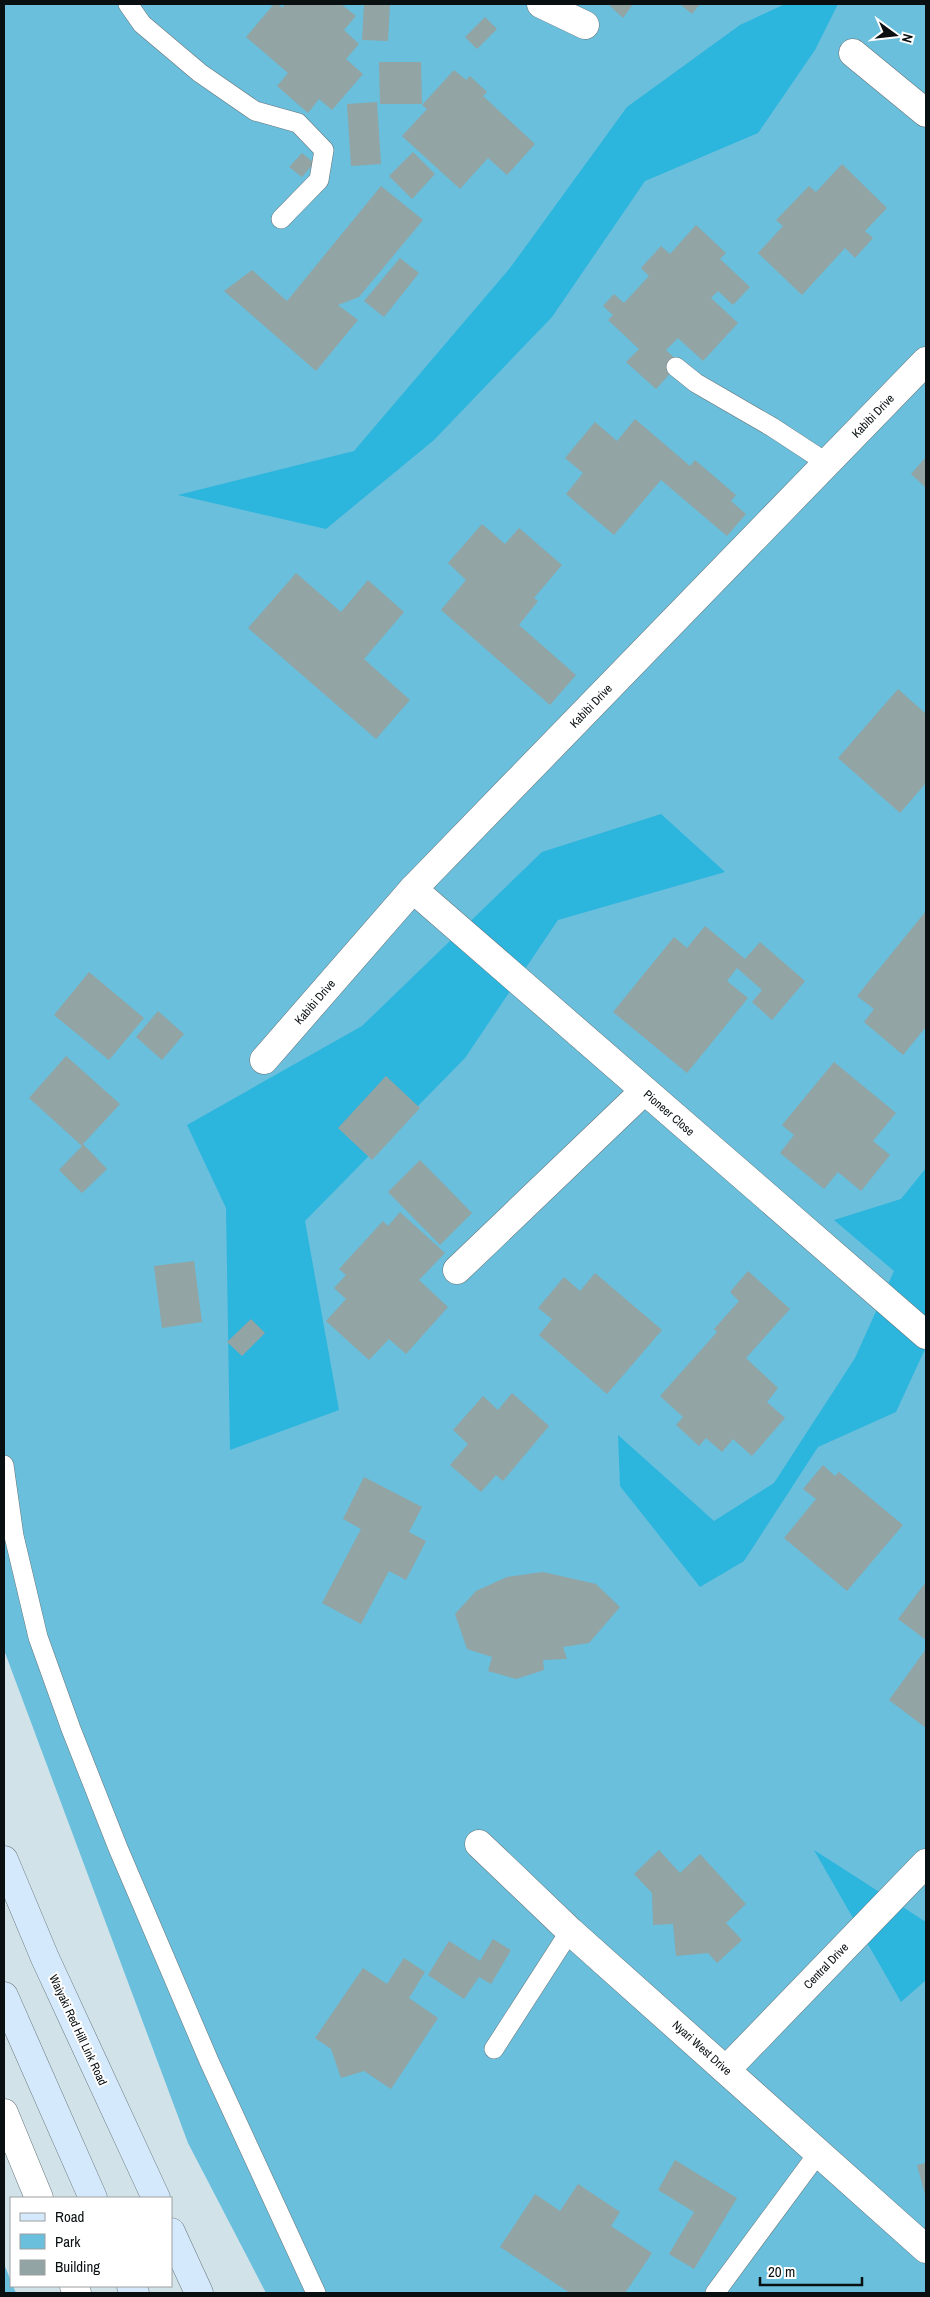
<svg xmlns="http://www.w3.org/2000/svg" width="930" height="2297" font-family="'Archivo Narrow',sans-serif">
<rect width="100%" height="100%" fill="#d2e2e9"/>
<!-- green -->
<g fill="#6abfdc">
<path d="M4,4H926V2293H266L188,2143L4,1650Z"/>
<path d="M4,2264L16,2293H4Z"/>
</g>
<!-- forest -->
<g fill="#2cb5dd">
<path d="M785,4H838L815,50L758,133L645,181L552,317L434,440L326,529L178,495L354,451L510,268L627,107L740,25Z"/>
<path d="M661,814L725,872L558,920L465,1058L305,1221L339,1410L230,1450L226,1208L187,1125L362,1026L542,852Z"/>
<path d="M926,1168V1347L896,1412L818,1447L744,1561L700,1587L620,1486L618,1435L714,1521L774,1483L855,1358L894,1271L834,1220L901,1199Z"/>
<path d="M814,1850L926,1922V1980L901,2002Z"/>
</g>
<!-- building -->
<g fill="#92a4a4">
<path d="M274,4H278L282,8L285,4H341L356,16L344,30L359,44L346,59L363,74L332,110L319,99L308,113L277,86L288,73L246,37Z"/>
<path d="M364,4H390L388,41L362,40Z"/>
<path d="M608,4H633L623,18Z"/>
<path d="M680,4H700L692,14Z"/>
<path d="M485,17L497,29L477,49L465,37Z"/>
<path d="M379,62H421L422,104H380Z"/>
<path d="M454,70L466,80L470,76L487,92L483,96L535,144L507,175L488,158L460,189L402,136L427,109L422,105Z"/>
<path d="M377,102L381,164L351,166L347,104Z"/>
<path d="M413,152L435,174L412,199L389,176Z"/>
<path d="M302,153L314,163L302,177L289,167Z"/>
<path d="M842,164L887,208L865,231L873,238L855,258L845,248L802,295L758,253L783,226L776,220L809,186L816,192Z"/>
<path d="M381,186L423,220L359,297L338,305L358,320L316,371L224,291L252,270L287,301Z"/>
<path d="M696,225L726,253L720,259L750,287L733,305L718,291L711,298L738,323L703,361L678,338L666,350L680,363L656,389L626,362L639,349L608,320L613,315L603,306L614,294L624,303L649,276L641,268L661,246L670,254Z"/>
<path d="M400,258L419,273L384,317L364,301Z"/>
<path d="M635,419L690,466L695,460L736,495L731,501L746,514L727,536L661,480L614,535L566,494L583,473L565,458L595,422L617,441Z"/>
<path d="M926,457V488L911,474Z"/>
<path d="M482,524L505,544L519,528L562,565L534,598L538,601L519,625L576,675L550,705L441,610L466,580L448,563Z"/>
<path d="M296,573L341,612L368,580L404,612L364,659L410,700L376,739L248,628Z"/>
<path d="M898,689L925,713L926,712V783L900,813L838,758Z"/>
<path d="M926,911V1029L925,1028L903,1055L864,1022L874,1009L857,996Z"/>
<path d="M705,926L745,959L760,942L805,981L772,1020L752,1002L762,990L737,968L727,981L748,998L687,1073L613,1012L674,937L687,948Z"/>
<path d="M89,972L144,1018L109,1060L54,1015Z"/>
<path d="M158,1011L184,1034L162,1060L136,1037Z"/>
<path d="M66,1056L120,1104L83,1144L107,1169L82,1193L59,1170L82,1146L29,1098Z"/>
<path d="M834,1062L896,1113L873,1141L890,1155L861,1191L838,1172L824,1189L780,1153L794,1135L782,1125Z"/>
<path d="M386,1076L420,1108L372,1160L338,1128Z"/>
<path d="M420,1160L472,1213L440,1245L388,1192Z"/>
<path d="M400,1212L445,1253L419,1280L448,1307L406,1354L389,1339L369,1360L326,1321L346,1299L334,1288L346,1275L339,1269L383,1221L388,1226Z"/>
<path d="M194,1261L202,1322L162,1328L154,1266Z"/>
<path d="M748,1271L790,1309L746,1358L778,1388L767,1402L785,1418L752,1456L733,1439L722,1452L706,1438L699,1446L676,1425L683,1417L660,1396L717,1332L714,1329L739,1301L730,1292Z"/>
<path d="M595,1273L662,1330L607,1394L539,1335L552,1319L538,1308L564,1277L580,1291Z"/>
<path d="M251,1319L265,1333L242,1356L227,1342Z"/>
<path d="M512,1393L549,1426L503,1481L496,1475L481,1492L450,1465L468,1444L453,1430L483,1396L498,1410Z"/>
<path d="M823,1465L835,1476L839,1472L903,1525L847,1591L784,1538L816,1499L803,1489Z"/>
<path d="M364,1477L422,1507L409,1532L426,1541L406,1580L389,1571L361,1624L322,1603L361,1529L343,1519Z"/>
<path d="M543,1572L596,1584L620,1607L589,1643L563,1647L567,1659L543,1660L544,1670L516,1679L488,1671L492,1657L467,1649L455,1614L476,1591L507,1577Z"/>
<path d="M926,1582V1640L898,1619Z"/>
<path d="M926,1649V1728L889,1700Z"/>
<path d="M659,1850L680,1873L700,1854L746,1904L726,1923L742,1940L717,1963L708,1953L676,1956L673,1924L653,1925L652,1893L634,1874Z"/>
<path d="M493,1939L511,1950L491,1984L479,1977L464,1999L428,1975L449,1941L480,1961Z"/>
<path d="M404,1958L425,1972L409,1998L438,2018L391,2089L364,2071L341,2078L331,2049L315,2038L363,1968L387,1984Z"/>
<path d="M675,2160L737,2198L694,2269L669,2254L694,2212L658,2190Z"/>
<path d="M926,2163V2198L917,2165Z"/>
<path d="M578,2184L620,2212L611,2226L652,2253L625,2293H570L500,2247L535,2194L560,2211Z"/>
</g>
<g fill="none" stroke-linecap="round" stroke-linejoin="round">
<defs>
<g id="service">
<path d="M128,4L142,24L200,73L255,111L298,123L324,150L319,180L281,219"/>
<path d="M676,367L696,383L772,427L827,463"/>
<path d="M4,1465L14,1536L38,1637L71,1729L118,1848L209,2061L316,2293"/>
<path d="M494,2049L570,1931"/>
<path d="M715,2293L819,2152"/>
</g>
<g id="minor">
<path d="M541,4L585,25"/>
<path d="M853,53L926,113"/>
<path d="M413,889L926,1335"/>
<path d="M264,1060L413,889L926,361"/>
<path d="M457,1270L644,1091"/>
<path d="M479,1844L570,1931L926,2249"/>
<path d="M726,2070L926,1863"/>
</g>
<g id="tertiary">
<path d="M4,2113L39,2198"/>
<path d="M74,2286L77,2293"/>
</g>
<g id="secondary">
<path d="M4,1860L45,1958L156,2198"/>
<path d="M4,1996L93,2198"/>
<path d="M171,2232L199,2293"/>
<path d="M131,2286L135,2293"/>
</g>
</defs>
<!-- service casing -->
<use href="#service" stroke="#67767b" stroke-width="20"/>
<!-- minor casing -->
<use href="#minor" stroke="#67767b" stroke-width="29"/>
<!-- tertiary casing -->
<use href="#tertiary" stroke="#67767b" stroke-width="29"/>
<!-- secondary casing -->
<use href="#secondary" stroke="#67767b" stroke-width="29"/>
<!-- service -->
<use href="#service" stroke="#fff" stroke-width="19"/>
<!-- minor -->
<use href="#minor" stroke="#fff" stroke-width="28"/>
<!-- tertiary -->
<use href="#tertiary" stroke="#fff" stroke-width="28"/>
<!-- secondary -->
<use href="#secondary" stroke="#d4e9fc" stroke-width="28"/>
</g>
<g text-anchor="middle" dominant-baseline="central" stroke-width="4" stroke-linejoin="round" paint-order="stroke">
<!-- street labels -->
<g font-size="12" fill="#0a1012" stroke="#fff">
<text transform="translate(873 416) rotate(-46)">Kabibi Drive</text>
<text transform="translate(591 706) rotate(-46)">Kabibi Drive</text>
<text transform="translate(315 1002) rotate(-49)">Kabibi Drive</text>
<text transform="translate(669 1113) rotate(41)">Pioneer Close</text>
<text transform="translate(826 1966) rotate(-46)">Central Drive</text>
<text transform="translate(78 2030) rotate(65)">Waiyaki Red Hill Link Road</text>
<text transform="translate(702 2048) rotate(42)">Nyari West Drive</text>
</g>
</g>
<!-- border -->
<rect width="930" height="2297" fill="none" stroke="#0a1012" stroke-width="10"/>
<!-- legend -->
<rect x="10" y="2197" width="162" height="90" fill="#ffffff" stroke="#9d9fa0"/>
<rect x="20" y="2213" width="25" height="8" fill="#d4e9fc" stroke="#9d9fa0"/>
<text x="55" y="2222" font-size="15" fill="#0a1012">Road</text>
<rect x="20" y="2234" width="25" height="15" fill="#6abfdc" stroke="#9d9fa0"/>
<text x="55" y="2247" font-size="15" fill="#0a1012">Park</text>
<rect x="20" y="2260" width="25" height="15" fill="#92a4a4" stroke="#9d9fa0"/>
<text x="55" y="2272" font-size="15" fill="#0a1012">Building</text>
<!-- north arrow -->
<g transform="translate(895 35) rotate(105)" stroke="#ffffff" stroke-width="4" paint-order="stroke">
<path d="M0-4L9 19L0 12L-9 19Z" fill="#0a1012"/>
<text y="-8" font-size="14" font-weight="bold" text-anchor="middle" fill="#0a1012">N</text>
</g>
<!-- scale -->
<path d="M760 2277v8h102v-8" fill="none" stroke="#0a1012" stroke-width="2.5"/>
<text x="768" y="2277" font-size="15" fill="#0a1012" stroke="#ffffff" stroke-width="4" paint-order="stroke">20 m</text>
</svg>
